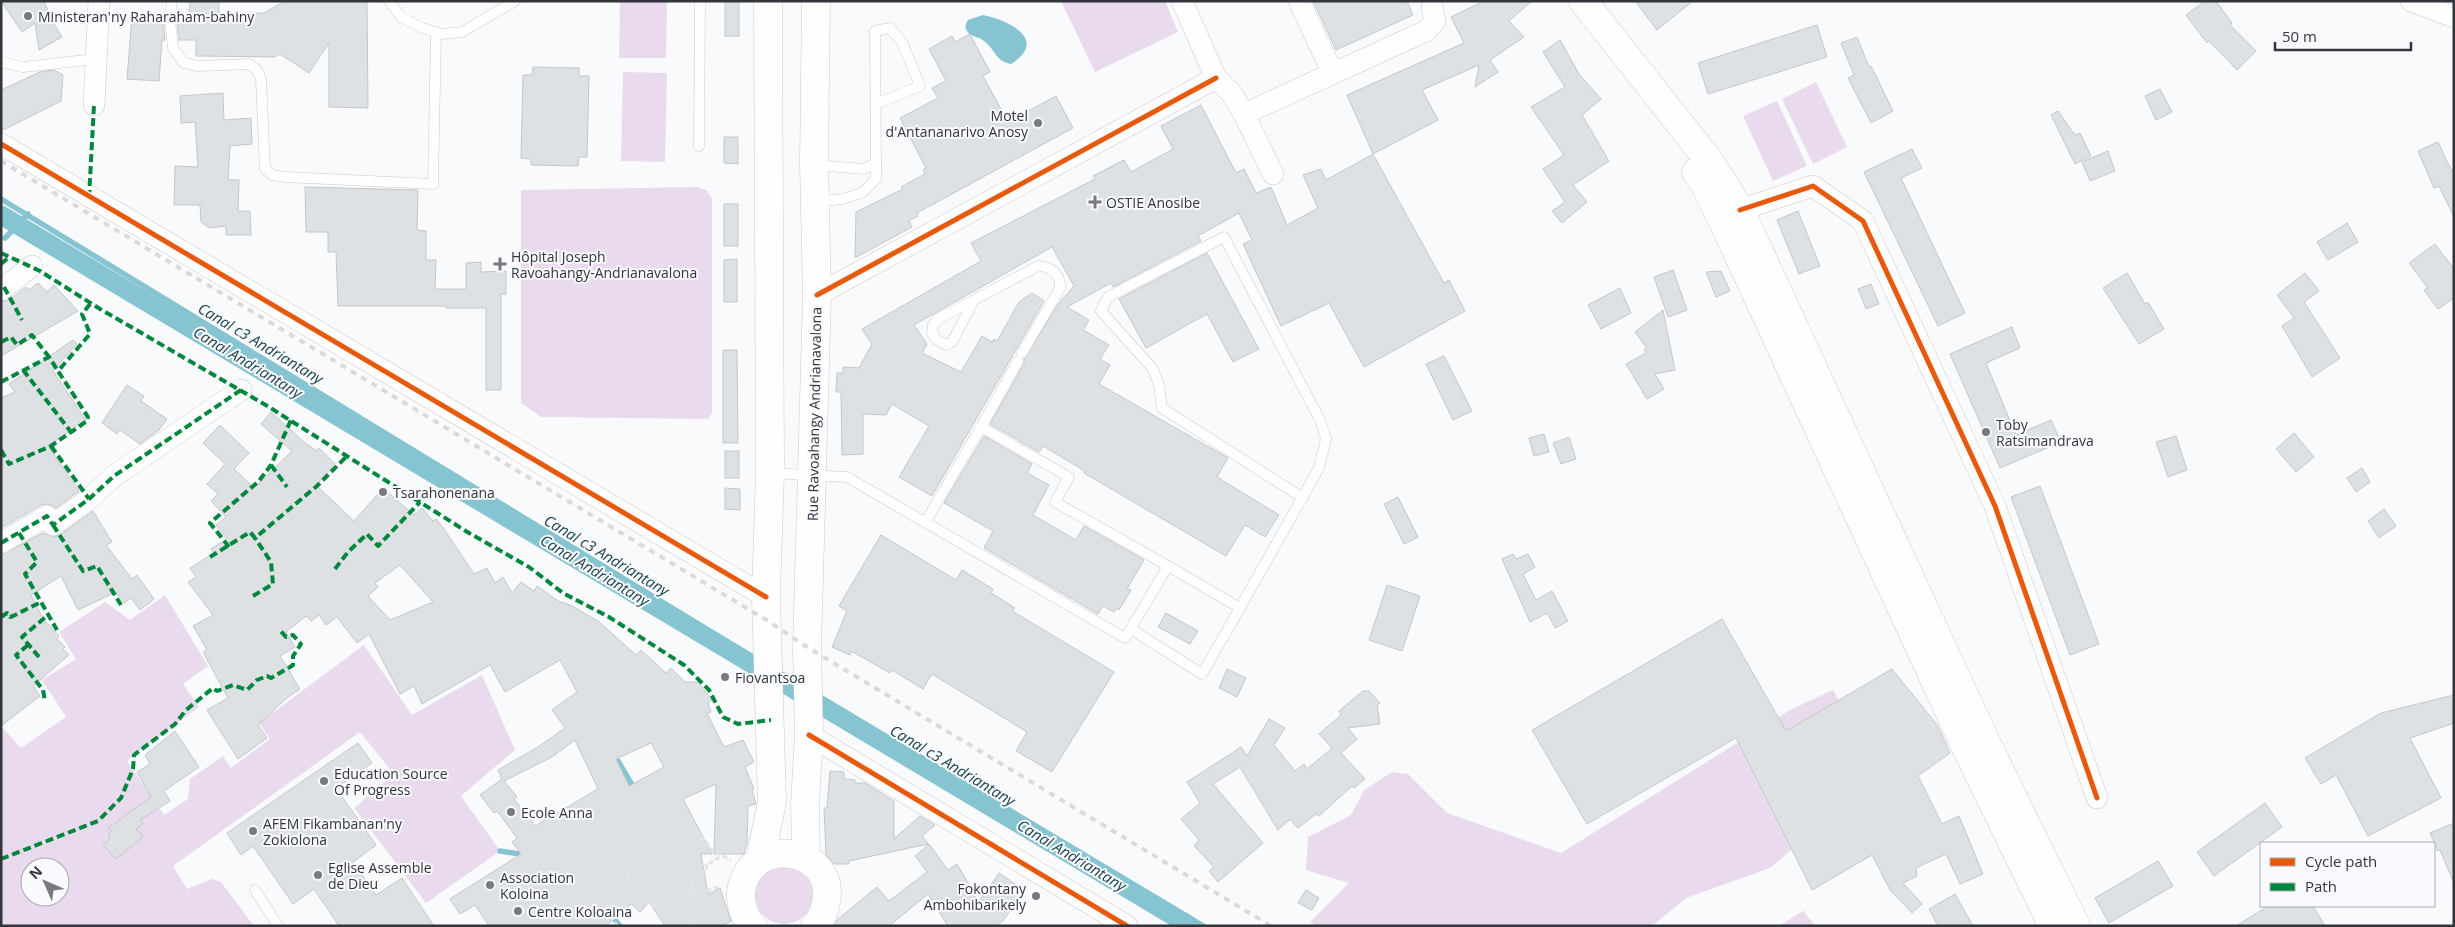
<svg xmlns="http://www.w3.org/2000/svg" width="2455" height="927" font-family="'Open Sans',sans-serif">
<rect width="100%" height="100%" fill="#f9fafc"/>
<!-- green -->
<g fill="#eadaee" fill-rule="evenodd">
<path d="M620,1H667L666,58H619Z"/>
<path d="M1061,1H1165L1178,32L1095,72Z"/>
<path d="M623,72L667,73L665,162L621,161Z"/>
<path d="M1816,82L1847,147L1813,164L1782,99Z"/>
<path d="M1777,101L1807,166L1773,181L1743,116Z"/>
<path d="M698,187L707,191L712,199V413L708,419L541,417L521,403V190Z"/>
<path d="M165,595L208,666L183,684L199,707L127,761L164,815L188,799L190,779L223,756L231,768L270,739L259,723L364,645L412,715L482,675L515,750L461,796L500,851L426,903L354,808L394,774L360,732L173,866L187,889L212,879L221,882L254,926H1V729L3,728L21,748L66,717L42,680L76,659L59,632L105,602L130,620ZM30,867H60V897H30Z"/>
<path d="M1833,690L1864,747L1834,813L1770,868L1686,898L1652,926H1317L1310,922L1349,883L1306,870L1308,837L1351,815L1364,790L1392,772L1408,774L1447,813L1561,853L1790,710Z"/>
<circle cx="784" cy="895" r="29"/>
<path d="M1803,910L1815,926H1779L1803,911Z"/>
</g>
<!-- water -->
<path fill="#86c4d1" d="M983,15C1009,20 1049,40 1011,64C995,61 996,50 984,41C980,37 970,37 967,31C964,27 966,24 968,20Z"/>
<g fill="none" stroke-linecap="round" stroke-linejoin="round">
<!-- stream -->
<g stroke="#86c4d1" stroke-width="5.5">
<path d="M1,199L759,661"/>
<path d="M5,238L28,214"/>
<path d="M776,671L800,686"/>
<path d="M816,696L922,762L1203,926"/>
<path d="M612,759L618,761L635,790"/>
<path d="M500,851L520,854L526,851"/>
<path d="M610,914L620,926"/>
</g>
<!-- canal -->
<path stroke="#86c4d1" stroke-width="19" d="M1,215L1190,926"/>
</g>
<!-- building -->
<g fill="#dde1e4" stroke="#c4c7ca" fill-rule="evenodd">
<path d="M1,1H44L49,13L48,14L62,37L39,50L35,23L22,32Z"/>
<path d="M190,1H219V14L264,13L285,1H367L368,108L329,107V43L309,73L280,54L275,57L196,56V40H179L177,18L189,19Z"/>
<rect x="725" y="1" width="14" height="35"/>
<path d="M1313,1H1407L1413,15L1336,50Z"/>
<path d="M1484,1H1532L1509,21L1524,37L1490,60L1498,72L1475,87L1479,65L1422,90L1438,120L1373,154L1347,95L1464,43L1451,17Z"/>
<path d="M1635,1H1693L1657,30Z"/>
<path d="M2205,1H2216L2232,23L2230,25L2256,51L2237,70L2209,41L2207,43L2186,15Z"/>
<path d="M132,15L163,17L165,40H162L159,81L127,79Z"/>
<path d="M1817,25L1827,57L1708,94L1698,63Z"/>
<path d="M970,34L990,72L983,76L1008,122L1056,96L1073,128L917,213L918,216L909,221L912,227L855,258L856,212L903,189L901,187L925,174L923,170L926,168L900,118L938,98L932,88L946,81L929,49L952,36L955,42Z"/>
<path d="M1857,37L1869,67L1871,66L1893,111L1871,123L1848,78L1854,75L1841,43Z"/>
<path d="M1560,40L1579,74L1601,99L1582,115L1609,161L1573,185L1587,202L1562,223L1552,211L1565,202L1543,169L1564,155L1531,107L1565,87L1543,52Z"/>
<path d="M533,67L579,68V76H589L587,157H579L578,166L531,165V159L521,158L523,75H532Z"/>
<path d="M54,70L63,75L61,101L1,131V90L40,72Z"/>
<path d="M2160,89L2172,112L2156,120L2145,96Z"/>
<path d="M223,93L224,120L251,118L252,144L230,146L228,180H239L238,211H250L251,235H226V226L209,228L201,222L200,205H174L175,166L198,167L195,122L181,123L180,96Z"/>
<path d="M1201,105L1236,173L1244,169L1256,193L1271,187L1287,225L1318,208L1303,175L1321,169L1326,180L1373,154L1444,283L1449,280L1465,311L1364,367L1329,303L1281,326L1243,244L1252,240L1239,213L1198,236L1201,241L1113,287L1111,283L1067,307L1089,320L1083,330L1109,345L1100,359L1110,365L1099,384L1228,458L1217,477L1279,515L1265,537L1245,525L1226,556L1084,473L1085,471L1043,446L1039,452L990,424L1024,364V359L1059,303L1074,286L1052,247L914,325L927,344L922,353L961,372L982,336L992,342L994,339L997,341L1019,302L1032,293L1044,301L932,496L899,477L929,426L892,404L886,415L863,414V454L842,455L841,392H836L837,373H843V367L859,368L872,344L862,329L981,261L971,243L1095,179L1093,176L1124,160L1131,172L1173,149L1161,126Z"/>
<path d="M2058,111L2075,135L2080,133L2091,156L2075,164L2051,115Z"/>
<path d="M724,137H738V164L724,163Z"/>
<path d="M2438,142L2454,176V217L2439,186L2434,188L2418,151Z"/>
<path d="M1912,149L1922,168L1901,178L1965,313L1938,326L1864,172Z"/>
<path d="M2108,151L2115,171L2090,181L2082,162Z"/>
<path d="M305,187L418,190L417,230L426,231V260H436L435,289H466V263L481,262V272L506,271V294H501V390H486V308H446V306H338L336,252H328V232H306Z"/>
<rect x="724" y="204" width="14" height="42"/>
<path d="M1798,211L1820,266L1799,274L1777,220Z"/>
<path d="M2347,223L2358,242L2328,260L2317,242Z"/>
<path d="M2435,244L2454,269V298L2438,309L2424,290L2428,288L2409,263Z"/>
<path d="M1207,253L1259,349L1233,362L1207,314L1146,348L1119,299Z"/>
<path d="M737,259V302H724V260Z"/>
<path d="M1673,270L1687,310L1668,317L1654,277Z"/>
<path d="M1721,271L1730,291L1716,297L1706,272Z"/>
<path d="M2127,273L2145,304L2148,302L2164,329L2139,344L2103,288Z"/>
<path d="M2305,273L2319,291L2304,302L2340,358L2312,377L2282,326L2294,318L2277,295Z"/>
<path d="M38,283L47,292L54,285L78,311L1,356V302L9,300L26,287L29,290Z"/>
<path d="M1871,284L1879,304L1866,309L1858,289Z"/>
<path d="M1620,288L1631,313L1601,329L1588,305Z"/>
<path d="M1663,310L1675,370L1655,374L1664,389L1647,399L1626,364L1646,353L1644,350L1647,348L1635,332Z"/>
<path d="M2012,327L2020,348L1986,363L2016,435L2051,420L2061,442L2000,468L1950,354Z"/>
<path d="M73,340L77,344L53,371L86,420L48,446L79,491L56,508L47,504L41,505L1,528V398L15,392L9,384Z"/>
<path d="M723,350H737L738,443H723Z"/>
<path d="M1444,356L1472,411L1453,420L1426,364Z"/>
<path d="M127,385L144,396L141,401L167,419L159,430L140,444L120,430L117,434L102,423Z"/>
<path d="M271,412L304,442L317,451L319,448L335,464L316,485L354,521L383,488L414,515L422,508L433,521L436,519L442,526L474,574L487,568L495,583L503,577L512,593L521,582L534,591L537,586L561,603L562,602L572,606L598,621L636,655L641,650L666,673L671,668L685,682H698L712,700L708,703L711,712L707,713L724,747L743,740L754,762L745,767L754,789L752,790L756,804L748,806L747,844L744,854H714L716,784L683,799L712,854H701L708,894L720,888L731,921L721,926H665L649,902L640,912L631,904L606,926H489L475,905L460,914L450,899L521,854L512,842L517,838L497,811L494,813L480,795L502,779L498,770L538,747L565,728L552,710L577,692L560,660L505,692L490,665L422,704L414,686L400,694L369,634L357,643L337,617L326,625L319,615L311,621L306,616L286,632L295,647L280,656L300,689L288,697L258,725L267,738L238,759L207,710L228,698L203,652L207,650L193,626L213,615L188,582L196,577L190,568L214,553L211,549L227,539L216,525L226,517L211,501L218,494L207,484L225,464L203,443L220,425L249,453L234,469L254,488L292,451L261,424ZM400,565L433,602L390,620L368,596L378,587L375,583ZM575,740L598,789L535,826L514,799L517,797L504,781L552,757ZM651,743L664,767L629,786L616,759Z"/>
<path d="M2294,433L2314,457L2296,472L2276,449Z"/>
<path d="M1544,434L1549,452L1534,456L1529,438Z"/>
<path d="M984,436L1032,464L1027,473L1049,485L1033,515L1076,540L1084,526L1144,560L1127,589L1131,590L1119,610L1117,608L1114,612L1103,606L1098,614L984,548L993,531L944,503Z"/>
<path d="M2176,436L2187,470L2168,477L2156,442Z"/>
<path d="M1569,437L1576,459L1561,464L1553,443Z"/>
<rect x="725" y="451" width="14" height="27"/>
<path d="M2362,468L2370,482L2356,492L2347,478Z"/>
<path d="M2040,486L2099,644L2070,655L2011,497Z"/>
<path d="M725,488L740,489V510L725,509Z"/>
<path d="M1398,497L1418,537L1404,544L1384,504Z"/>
<path d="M2384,509L2396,526L2379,538L2368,521Z"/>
<path d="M93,511L112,542L106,545L132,579L137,575L154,599L140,610L131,598L124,603L116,592L78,610L61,576L31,595L44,620L59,636L57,639L65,647L63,649L69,655L33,686L40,696L1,726V555L43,533L54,537L60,535Z"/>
<path d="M881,535L956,580L962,570L993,589L991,593L1015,608L1012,611L1114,672L1052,772L1016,751L1027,732L932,674L923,689L892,670L890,673L851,651L850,655L832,647L847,611L839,606Z"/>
<path d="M1513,554L1516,559L1528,554L1535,567L1523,574L1536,600L1552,591L1568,621L1555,628L1547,613L1530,622L1502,559Z"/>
<path d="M1387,585L1420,596L1402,651L1369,640Z"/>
<path d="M1166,613L1198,631L1190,644L1158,627Z"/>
<path d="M1722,619L1786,731L1892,669L1938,726L1950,753L1918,776L1942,824L1959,816L1983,874L1960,884L1946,854L1916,868L1917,876L1903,883L1922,904L1912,913L1890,890L1872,855L1812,890L1736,738L1587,824L1532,730Z"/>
<path d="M1227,669L1246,678L1237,697L1219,688Z"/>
<path d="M1363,691H1369L1380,703L1377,705L1380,724L1348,728L1357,739L1341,753L1365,779L1354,788L1352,786L1319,816L1316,814L1298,828L1290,819L1278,830L1240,767L1213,784L1263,843L1218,882L1209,871L1214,867L1194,846L1199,840L1181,819L1200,803L1187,782L1241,747L1247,756L1269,719L1285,728L1274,745L1295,771L1304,764L1307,769L1332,748L1319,734L1341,715L1339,711Z"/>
<path d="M2454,695V723L2410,738L2441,798L2368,836L2336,775L2321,784L2305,758L2381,713Z"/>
<path d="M175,731L199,767L164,791L170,801L140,820L143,824L136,829L143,837L116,859L103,845L110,838L108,835L112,831L108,828L151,797L137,772L150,764L145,755Z"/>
<path d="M358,743L372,763L336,788L376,845L353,862L376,895L402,878L434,926H339L314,889L293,904L253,846L241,855L227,833Z"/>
<path d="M830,771L844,772V779L855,780V783H865L894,801V839L920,816L935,825L922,836L928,844L849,861V864H834L826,855L824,808H827Z"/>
<path d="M2265,803L2282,827L2214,876L2197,852Z"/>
<path d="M2454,823V881H2453L2440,850L2438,851L2430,833Z"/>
<path d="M929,844L948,870L957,864L979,902L999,873L1024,890L1003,921L995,926H948L928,894L889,926H834L837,920L877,887L889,901L927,872L915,856Z"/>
<path d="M2158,861L2173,886L2109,923L2095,898Z"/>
<path d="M1306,890L1319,898L1312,910L1298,903Z"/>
<path d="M1955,894L1973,926H1938L1929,909Z"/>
<path d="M2268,906H2313L2325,926H2236Z"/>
</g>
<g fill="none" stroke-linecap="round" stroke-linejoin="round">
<defs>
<g id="lane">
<path d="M172,1L170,20L173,48L184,63L199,66L249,64L257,70L261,79L265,169L272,175L285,177L433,184L436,32"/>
<path d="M389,1L401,17L422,28L442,34L462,32L515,1"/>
<path d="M1,62L23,67L96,59"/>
<path d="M699,146L700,1"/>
<path d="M816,165L864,169L876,163"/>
<path d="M815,202L842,199L862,193L876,179V163L875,31L890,28L902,42L920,86L876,104"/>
<path d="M974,300L952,342L946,345L937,340L932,334L933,325L938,319L1038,266C1051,266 1061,275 1060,288L1022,353"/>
<path d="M981,427L1018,361"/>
<path d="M770,473L847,477L1125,638L1168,566L1240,608L1319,468L1326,439L1321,422L1224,237L1108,297L1101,311L1153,369L1159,385L1162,408L1303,498"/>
<path d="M926,521L981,427L1069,477L1055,502L1168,566"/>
<path d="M1131,629L1202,674L1240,608"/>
<path d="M255,890L278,926"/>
</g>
<g id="street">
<path d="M1182,1L1216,78L1232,94L1244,114L1273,174"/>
<path d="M1299,1L1332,72"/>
<path d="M2411,1L2454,17"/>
<path d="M94,105L99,1"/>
<path d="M1244,114L1426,31L1435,21L1432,7"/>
<path d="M1,144L766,597"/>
<path d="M1740,210L1813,186L1863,221L1995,506L2097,798"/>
<path d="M1,290L32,266"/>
<path d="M817,295L1216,78"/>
<path d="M1,543L47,516L53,525L89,499L114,476L241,390"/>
<path d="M809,735L1127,926"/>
</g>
<g id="secondary">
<path d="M806,858L805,804L809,735L807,647L817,295L814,163L816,1"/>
<path d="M760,860L772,802L766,597L770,473L768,1"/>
<path d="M753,926C744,918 740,903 741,891C751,832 837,848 826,902C825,911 821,920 815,926"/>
</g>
<g id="primary">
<path d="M1583,1L1710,162L1740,210L1986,742L2076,926"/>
<path d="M1696,172L1704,183L1725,226L1966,748L2053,926"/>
</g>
</defs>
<!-- lane casing -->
<use href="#lane" stroke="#c8cace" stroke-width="11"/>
<!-- street casing -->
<use href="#street" stroke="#c8cace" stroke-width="22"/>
<!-- secondary casing -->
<use href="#secondary" stroke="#c8cace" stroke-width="29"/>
<!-- primary casing -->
<use href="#primary" stroke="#c8cace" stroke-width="29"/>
<!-- path -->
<g stroke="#e4e4e5" stroke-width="3" stroke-dasharray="5 2.5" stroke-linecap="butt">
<path d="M631,888L627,879L629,867L666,852L675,839L694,833L705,841L713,851L731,860"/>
<path d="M690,891L694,877L707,870L706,865L722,856"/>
<path d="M618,926L604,909L631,888L654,907L680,898L690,891H706L720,886"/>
<path d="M686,926L706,913L720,909"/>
</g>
<!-- lane -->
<use href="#lane" stroke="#fefeff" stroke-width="10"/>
<!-- street -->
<use href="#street" stroke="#fefeff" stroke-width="21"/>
<!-- secondary -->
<use href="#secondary" stroke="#fefeff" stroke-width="28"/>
<!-- primary -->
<use href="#primary" stroke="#fefeff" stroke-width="28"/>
<!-- rail -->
<path stroke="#dadada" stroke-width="4" stroke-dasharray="6 6" stroke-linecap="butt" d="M1,161L768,621L807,647L1271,926"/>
<!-- quiet -->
<g stroke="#00873e" stroke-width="4" stroke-dasharray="8 4" stroke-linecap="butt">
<path d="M89,198L94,105"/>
<path d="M1,253L40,271L100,309L269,407L469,533L529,567L563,593L609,617L645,640L684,665L709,690L723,717L738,724L771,720"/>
<path d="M1,264L9,257"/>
<path d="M4,287L22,320"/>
<path d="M1,342L11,337L17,345L32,335L49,357"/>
<path d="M23,370L71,432"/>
<path d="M1,382L49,357L58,371"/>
<path d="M51,446L89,499"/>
<path d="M1,450L9,464L51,446L87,421L88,417L58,371L90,334L82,314L91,303"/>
<path d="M271,465L287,487"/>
<path d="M53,525L83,571L97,566L121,605"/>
<path d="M19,533L37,562L25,574L57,630"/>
<path d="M1,543L47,516L53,525L89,499L114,476L241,390"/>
<path d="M229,547L210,523L259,481L271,465L291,420"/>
<path d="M210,557L250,532L255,538L318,485L347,456"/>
<path d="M335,569L348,552L367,534L378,546L420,502"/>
<path d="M253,596L273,584L271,562L255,538"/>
<path d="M1,617L7,613L10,617L13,616L41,602"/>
<path d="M28,645L16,655L43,690L45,701"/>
<path d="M39,657L22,637L48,615"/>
<path d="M1,859L98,821L121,798L133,769L134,755L175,724L186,710L213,688L217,691L233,685L247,690L257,680L267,676L271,678L290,667L293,665V656L301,644L293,635L286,637L279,629"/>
</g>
<defs>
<g id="cycleway">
<path d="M1,144L766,597"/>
<path d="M1740,210L1813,186L1863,221L1995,506L2097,798"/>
<path d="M817,295L1216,78"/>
<path d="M809,735L1127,926"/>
</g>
</defs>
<!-- cycleway casing -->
<use href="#cycleway" stroke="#f8fafd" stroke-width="8"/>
<!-- cycleway -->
<use href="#cycleway" stroke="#e8590c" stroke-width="5"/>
</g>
<!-- markers -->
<g fill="#787a7f" stroke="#f8fafd" stroke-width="2">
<circle cx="28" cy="16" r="5"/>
<circle cx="1038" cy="123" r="5"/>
<path d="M1092.5 194.5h5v5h5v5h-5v5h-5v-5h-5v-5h5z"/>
<path d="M497.5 256.5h5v5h5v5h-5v5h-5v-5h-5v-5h5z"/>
<circle cx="1986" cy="432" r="5"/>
<circle cx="383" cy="492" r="5"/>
<circle cx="725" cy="677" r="5"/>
<circle cx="324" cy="781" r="5"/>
<circle cx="511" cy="812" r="5"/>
<circle cx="253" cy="831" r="5"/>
<circle cx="318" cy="875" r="5"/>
<circle cx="490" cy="885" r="5"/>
<circle cx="1036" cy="896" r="5"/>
<circle cx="518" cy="911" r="5"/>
</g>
<g text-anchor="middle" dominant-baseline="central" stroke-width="4" stroke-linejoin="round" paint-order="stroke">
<!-- poi labels -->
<g font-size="14" fill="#32353b" stroke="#f8fafd" text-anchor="start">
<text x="38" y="16">Ministeran'ny Raharaham-bahiny</text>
<text x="1028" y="115" text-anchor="end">Motel<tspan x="1028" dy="16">d'Antananarivo Anosy</tspan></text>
<text x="1106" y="202">OSTIE Anosibe</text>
<text x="511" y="256">Hôpital Joseph<tspan x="511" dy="16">Ravoahangy-Andrianavalona</tspan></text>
<text x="1996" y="424">Toby<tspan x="1996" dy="16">Ratsimandrava</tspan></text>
<text x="393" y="492">Tsarahonenana</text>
<text x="735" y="677">Fiovantsoa</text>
<text x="334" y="773">Education Source<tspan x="334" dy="16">Of Progress</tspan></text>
<text x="521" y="812">Ecole Anna</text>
<text x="263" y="823">AFEM Fikambanan'ny<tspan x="263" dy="16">Zokiolona</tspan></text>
<text x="328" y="867">Eglise Assemble<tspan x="328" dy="16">de Dieu</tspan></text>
<text x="500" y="877">Association<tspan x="500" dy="16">Koloina</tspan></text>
<text x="1026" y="888" text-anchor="end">Fokontany<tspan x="1026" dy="16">Ambohibarikely</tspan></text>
<text x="528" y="911">Centre Koloaina</text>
</g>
<!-- street labels -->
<g font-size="14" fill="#32353b" stroke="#f8fafd">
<text transform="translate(814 414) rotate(-89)">Rue Ravoahangy Andrianavalona</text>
</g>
<!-- water labels -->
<g font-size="15" font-style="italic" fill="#19424a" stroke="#f8fafd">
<text transform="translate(261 343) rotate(31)">Canal c3 Andriantany</text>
<text transform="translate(248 362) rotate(31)">Canal Andriantany</text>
<text transform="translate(607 555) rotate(31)">Canal c3 Andriantany</text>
<text transform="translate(595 570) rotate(31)">Canal Andriantany</text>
<text transform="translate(953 765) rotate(31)">Canal c3 Andriantany</text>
<text transform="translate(1072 855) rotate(31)">Canal Andriantany</text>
</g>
</g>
<!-- border -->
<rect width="2455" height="927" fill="none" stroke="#32353b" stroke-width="5"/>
<!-- legend -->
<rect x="2260" y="842" width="175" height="65" fill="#f8fafd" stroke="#a9abaf"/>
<rect x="2270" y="858" width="25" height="8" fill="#e8590c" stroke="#a9abaf"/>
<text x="2305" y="867" font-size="15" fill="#32353b">Cycle path</text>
<rect x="2270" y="883" width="25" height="8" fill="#00873e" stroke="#a9abaf"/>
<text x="2305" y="892" font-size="15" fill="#32353b">Path</text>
<!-- north arrow -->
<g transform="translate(45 882) rotate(315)"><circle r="24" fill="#f8fafd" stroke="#a9abaf"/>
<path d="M0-4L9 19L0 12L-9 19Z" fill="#787a7f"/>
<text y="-8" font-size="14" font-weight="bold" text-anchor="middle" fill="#32353b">N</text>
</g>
<!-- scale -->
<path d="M2275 42v8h136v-8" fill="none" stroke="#32353b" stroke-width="2.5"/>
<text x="2282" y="42" font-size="15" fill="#32353b" stroke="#f8fafd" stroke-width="4" paint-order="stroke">50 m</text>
</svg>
